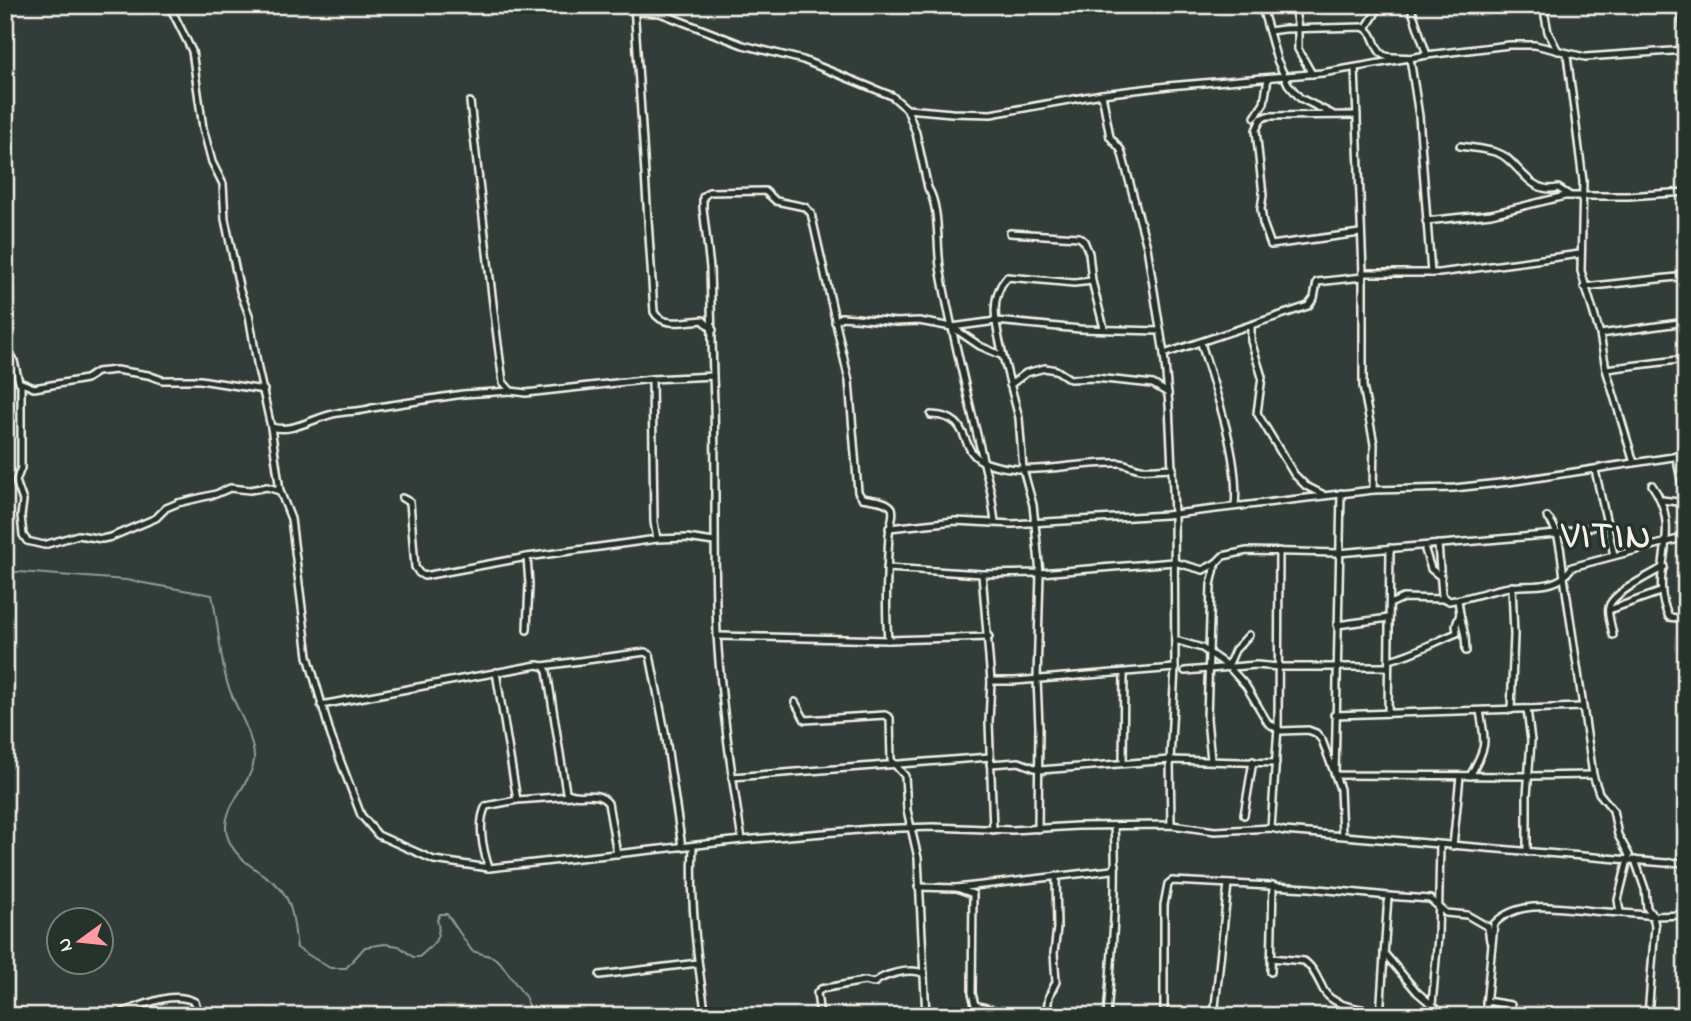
<svg xmlns="http://www.w3.org/2000/svg" width="1691" height="1021" font-family="'Indie Flower',sans-serif">
<rect width="100%" height="100%" fill="#323d3a"/>
<filter id="ink" filterUnits="userSpaceOnUse"><feTurbulence type="fractalNoise" baseFrequency=".0143" numOctaves="2"/><feDisplacementMap in="SourceGraphic" scale="14" xChannelSelector="R" yChannelSelector="G"/><feConvolveMatrix kernelMatrix="1 2 1 2 8 2 1 2 1" color-interpolation-filters="sRGB"/></filter>
<g filter="url(#ink)">
<g fill="none" stroke-linecap="round" stroke-linejoin="round">
<!-- stream -->
<path stroke="#8a9f9b" stroke-width="2" d="M5,571L126,580L212,595C218,621 219,648 225,674C228,691 238,708 245,724C249,734 255,748 254,760C251,786 220,807 227,835C234,861 262,871 279,887C294,903 294,928 297,948L330,968H346L365,947L385,944L399,946L413,957H419C432,946 443,938 437,920L440,914H447L472,951L493,957L500,962L526,998L529,1010L534,1016"/>
<defs>
<g id="minor">
<path d="M169,5L192,51L203,128L212,162L223,184L225,219L240,291L249,315L258,369L271,427L280,491L291,519L308,656L331,736L361,815L378,835L434,860L489,868L742,840L870,829L933,827L1012,830L1077,826L1171,825L1215,831L1271,828L1284,831L1666,863L1686,862"/>
<path d="M634,5L654,312C662,328 687,321 703,320L713,330"/>
<path d="M1209,5L1246,7L1263,11L1277,60L1288,84L1300,98L1332,114"/>
<path d="M1294,5L1298,29V49L1312,74"/>
<path d="M1410,5L1427,55"/>
<path d="M1543,5L1548,32L1558,51"/>
<path d="M1145,9L1169,5"/>
<path d="M636,12L660,13L743,45L803,60L892,96L907,109L952,113L991,114L1102,94L1168,86L1322,73L1427,55L1509,45H1535L1585,57L1686,50"/>
<path d="M1366,28L1375,14L1377,5"/>
<path d="M1269,31L1284,29L1363,27C1376,33 1373,46 1382,54C1387,59 1402,56 1410,58L1419,116L1431,273"/>
<path d="M1567,55L1583,181L1581,271L1600,334L1606,369L1634,463"/>
<path d="M1355,68L1363,273V386L1374,444L1373,490"/>
<path d="M1102,94L1110,137L1121,150L1147,247L1164,354L1169,405L1174,513L1175,668L1170,760L1171,825"/>
<path d="M470,102C481,195 490,289 503,382L511,391L526,393L652,379L713,376C717,461 713,547 717,633C721,702 731,772 742,840"/>
<path d="M907,109L916,133L928,188C941,209 936,249 941,273C954,346 974,420 991,493L995,522"/>
<path d="M1357,115L1267,116L1261,119L1256,130L1263,195L1261,209L1263,223L1271,245L1360,233"/>
<path d="M1255,117L1264,103L1268,78"/>
<path d="M1460,146C1472,148 1487,149 1498,153C1517,159 1528,195 1558,188L1569,195"/>
<path d="M1426,221L1491,214L1565,196H1628L1686,192"/>
<path d="M1010,233L1079,237L1084,241L1089,253L1092,281L1104,328"/>
<path d="M1363,273H1439L1580,254"/>
<path d="M1584,287L1686,276"/>
<path d="M835,322L841,317L856,318L896,322L919,321L952,327L996,321L1080,329L1160,331"/>
<path d="M1251,326V341L1262,377L1257,413L1294,474L1306,486L1322,494"/>
<path d="M952,327L980,346L1003,356L1019,418L1023,469L1033,505L1040,573L1037,679L1039,727L1038,829"/>
<path d="M1600,334L1686,322"/>
<path d="M1201,343C1215,390 1240,457 1235,506"/>
<path d="M5,349L14,361L19,382L34,388L86,379L97,372L116,370L148,375L162,380H200L264,390"/>
<path d="M1164,354L1308,306L1314,298L1317,282L1363,277"/>
<path d="M1003,356C997,329 987,300 1007,277L1074,283L1092,281"/>
<path d="M1606,369L1686,359"/>
<path d="M713,376L710,268L703,208V197L709,192L765,191L776,201L805,207L811,213L849,381L858,492L862,498C871,500 887,500 892,508C895,515 889,528 889,535C887,570 885,605 888,640"/>
<path d="M652,379L654,522L657,539"/>
<path d="M21,385V468L16,481L23,501L21,516L23,535L27,541L44,545L78,535L102,539L111,537L156,518L166,508L178,503L216,494L230,488L250,490L267,487L280,491"/>
<path d="M1010,385L1026,373L1045,368L1056,370L1070,379L1095,378L1153,384L1168,393"/>
<path d="M931,415C976,416 955,452 987,463C1030,478 1076,461 1120,463C1127,464 1134,468 1141,469C1151,470 1163,468 1173,468"/>
<path d="M271,427C293,434 316,416 338,413C350,411 360,412 372,408L463,394L511,391"/>
<path d="M1676,456L1686,503"/>
<path d="M1595,470L1614,555"/>
<path d="M1652,485C1686,534 1646,571 1669,617L1686,619"/>
<path d="M1341,493L1335,775L1340,789L1342,835"/>
<path d="M402,498L410,502L415,567L419,573L424,576L527,557L657,539L687,538L714,542"/>
<path d="M1662,500L1686,503"/>
<path d="M889,528L955,521L1012,524L1166,515L1373,490L1454,488L1509,482L1686,455"/>
<path d="M1438,544L1442,595L1449,601C1471,598 1484,592 1504,588C1525,583 1546,590 1564,577C1561,557 1561,531 1547,517"/>
<path d="M1425,550L1431,569L1441,577"/>
<path d="M887,568L982,574L1040,573L1174,562L1203,570L1216,563"/>
<path d="M982,574L991,681L989,722L993,830"/>
<path d="M1392,603L1403,598L1444,599"/>
<path d="M1609,610L1660,592"/>
<path d="M1460,614L1465,636L1466,651"/>
<path d="M1337,625L1389,618"/>
<path d="M527,630L529,584L527,557"/>
<path d="M1613,635C1612,627 1607,615 1609,607C1612,593 1652,574 1664,567"/>
<path d="M717,636L888,640L989,637"/>
<path d="M1175,640L1202,648L1228,666L1246,686L1268,723L1281,731L1308,730L1316,733L1322,740L1335,775L1529,776L1593,775"/>
<path d="M1389,660C1412,655 1434,642 1457,633L1456,625L1460,614L1458,600"/>
<path d="M543,666L645,652L650,655L665,732L682,847"/>
<path d="M1228,666L1235,650L1249,635"/>
<path d="M1684,670H1686"/>
<path d="M1185,671L1256,665L1279,667H1388"/>
<path d="M496,672L517,800"/>
<path d="M991,681H1015L1175,668"/>
<path d="M795,702L805,720L885,715L890,718L891,760L905,776L907,810L918,858L926,1016"/>
<path d="M321,705L537,665L543,666L547,671L566,792C580,801 596,788 608,803L617,854"/>
<path d="M1511,710L1514,635L1512,586"/>
<path d="M1388,713L1390,548"/>
<path d="M1334,715L1582,707"/>
<path d="M1211,760L1207,719L1211,585L1216,563L1223,556L1247,551L1338,553L1557,534L1606,524"/>
<path d="M1123,763L1124,673"/>
<path d="M990,764L1019,762L1040,770L1170,760L1276,763"/>
<path d="M1470,776C1487,746 1486,745 1480,711"/>
<path d="M732,777L990,757"/>
<path d="M1244,815L1253,761"/>
<path d="M1271,828L1278,727L1279,551"/>
<path d="M693,846C690,903 697,959 706,1016"/>
<path d="M1453,846L1460,776"/>
<path d="M1527,852V796L1531,741L1527,709"/>
<path d="M1635,860L1645,889L1647,908L1653,916L1686,915"/>
<path d="M489,868C483,850 477,822 486,806L517,800L572,796"/>
<path d="M918,887L956,888L1112,870L1116,865"/>
<path d="M957,888L973,894L972,993L975,1005L1013,1015L1041,1016"/>
<path d="M1620,912L1618,900L1629,855L1618,835L1613,810L1599,793L1593,775L1564,577L1572,567L1686,537"/>
<path d="M1384,953L1417,992L1445,1016"/>
<path d="M1271,958L1304,961C1313,967 1318,979 1323,989C1331,1007 1364,1010 1380,1011"/>
<path d="M1271,972L1273,885"/>
<path d="M600,975L698,963"/>
<path d="M1486,1001L1511,1005"/>
<path d="M113,1016C138,1008 170,989 195,1002L200,1016"/>
<path d="M449,1016H464"/>
<path d="M820,1016L817,993L821,989L864,981L874,983C884,974 912,967 924,974"/>
<path d="M1046,1016L1049,996L1056,982L1054,953L1057,928L1056,876"/>
<path d="M1107,1016C1112,952 1118,889 1114,826"/>
<path d="M1164,1016V905L1168,884L1172,881L1309,888L1388,896"/>
<path d="M1214,1016L1228,884"/>
<path d="M1380,1016L1388,896L1430,899L1446,913L1467,915L1488,927L1490,941"/>
<path d="M1431,1016L1438,937L1440,845"/>
<path d="M1485,1016L1494,924C1519,898 1560,908 1593,911C1613,913 1633,913 1653,916L1655,926L1648,1016"/>
</g>
<path id="highway" d="M1682,5L1686,32"/>
</defs>
<!-- minor casing -->
<use href="#minor" stroke="#f4f1e8" stroke-width="10"/>
<!-- highway casing -->
<use href="#highway" stroke="#f4f1e8" stroke-width="13"/>
<!-- minor -->
<use href="#minor" stroke="#26332d" stroke-width="5"/>
<!-- highway -->
<use href="#highway" stroke="#26332d" stroke-width="8"/>
</g>
</g>
<g text-anchor="middle" dominant-baseline="central" stroke-width="7" stroke-linejoin="round" paint-order="stroke">
<!-- district labels -->
<g font-size="37" font-weight="bold" letter-spacing="2" fill="#f4f1e8" stroke="#26332d">
<text x="1607" y="538">VITIN</text>
</g>
</g>
<!-- margin -->
<rect width="1691" height="1021" fill="none" stroke="#26332d" stroke-width="28"/>
<rect x="14" y="14" width="1663" height="993" fill="none" stroke="#f4f1e8" stroke-width="2.5" filter="url(#ink)"/>
<!-- north arrow -->
<g transform="translate(80 941) rotate(255)"><circle r="33" fill="#26332d" stroke="#787f78" stroke-width="2"/>
<path d="M0-5L12 26L0 18L-12 26Z" fill="#ff9aa2"/>
<text y="-10" font-size="19" font-weight="bold" text-anchor="middle" fill="#f4f1e8">N</text>
</g>
</svg>
